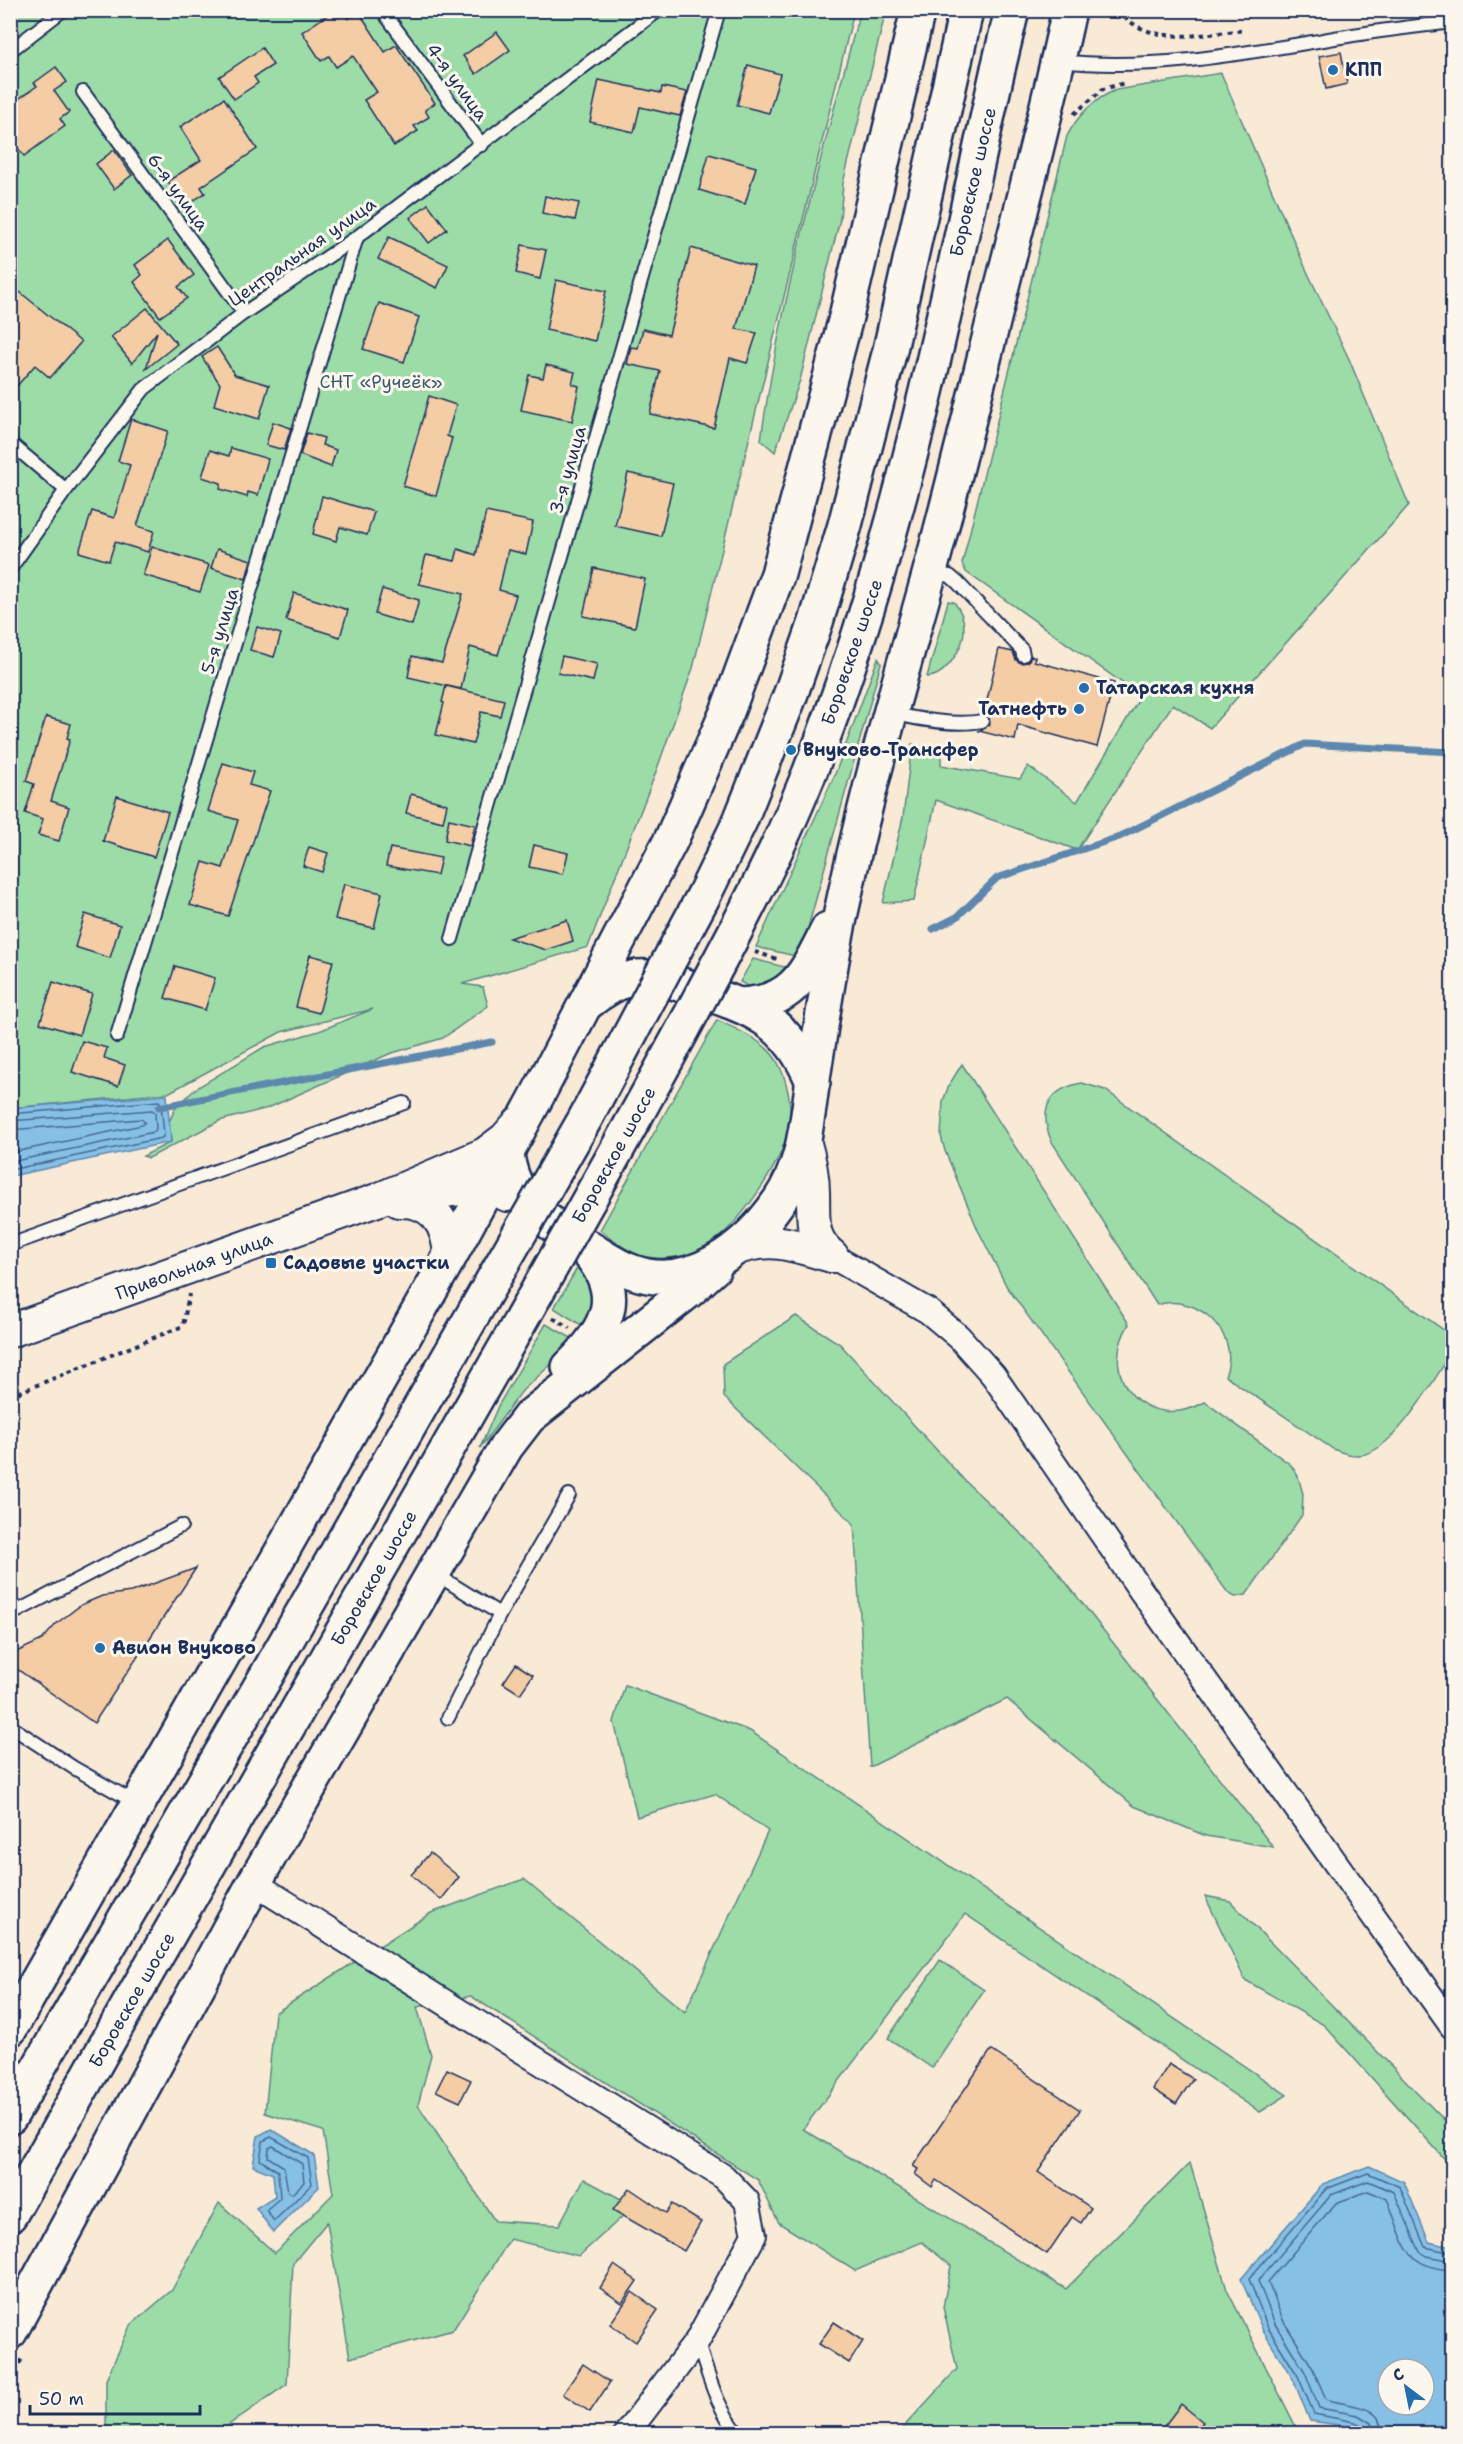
<svg xmlns="http://www.w3.org/2000/svg" width="1463" height="2444" font-family="'Shantell Sans',sans-serif">
<rect width="100%" height="100%" fill="#f9ead6"/>
<filter id="ink" filterUnits="userSpaceOnUse"><feTurbulence type="fractalNoise" baseFrequency=".0167" numOctaves="2"/><feDisplacementMap in="SourceGraphic" scale="12" xChannelSelector="R" yChannelSelector="G"/><feConvolveMatrix kernelMatrix="1 2 1 2 8 2 1 2 1" color-interpolation-filters="sRGB"/></filter>
<g filter="url(#ink)">
<!-- green -->
<g fill="#9cdda7" stroke="#5c8682" stroke-width="1.5">
<path d="M10,11H854L693,668L657,769L588,947L462,984L483,987L488,1006L443,1038L389,1054L268,1108L219,1121L149,1158L143,1156L171,1142L169,1122L175,1109L195,1089L264,1047L319,1031L373,1009L281,1032L168,1093L11,1108Z"/>
<path d="M860,11H886L843,183L840,219L800,380L775,452L761,440C781,294 823,152 860,11Z"/>
<path d="M1221,73L1305,267L1349,359L1409,505L1210,728L1173,704L1077,850L936,800L914,901L883,903L903,817L912,744L941,752V765L1020,779L1028,766L1077,802L1139,699L1135,692L966,572L962,564L1067,136C1078,115 1094,99 1116,90Z"/>
<path d="M948,601L954,602C960,610 964,617 964,628C965,646 946,677 927,677Z"/>
<path d="M878,658L881,663L800,957L756,947L835,774Z"/>
<path d="M753,959L796,970L758,991L740,982Z"/>
<path d="M717,1020C738,1030 764,1040 777,1061C787,1079 793,1107 789,1127C782,1165 737,1229 704,1248C689,1257 664,1260 646,1257C629,1255 613,1239 600,1230Z"/>
<path d="M962,1064L1129,1324C1095,1380 1149,1434 1205,1402L1291,1465L1298,1476L1303,1494L1302,1515L1246,1595L1235,1597L1228,1593L1007,1287L978,1230L945,1151L941,1136L943,1101L949,1085Z"/>
<path d="M1082,1083L1105,1090L1452,1336V1352C1434,1379 1397,1446 1365,1454C1354,1457 1343,1453 1333,1449L1225,1376C1242,1335 1198,1292 1157,1305L1052,1142C1038,1111 1048,1089 1082,1083Z"/>
<path d="M579,1265L594,1280L589,1330L554,1308Z"/>
<path d="M796,1316L840,1344L965,1481L1046,1557L1273,1847L1206,1836L1134,1806L1007,1699L870,1767L854,1524L724,1397L723,1364Z"/>
<path d="M546,1324L575,1340L569,1348L522,1391L480,1448L498,1406Z"/>
<path d="M625,1685L750,1731L1287,2095L1260,2112L965,1914L803,2129L1066,2289L1190,2163L1227,2290L1299,2433H898L957,2369L943,2307L951,2266L922,2242L855,2271L779,2223L758,2180L471,1996L417,2007L431,2055L418,2105L495,2221L559,2225L584,2179L634,2206L579,2256L510,2239L453,2330L350,2358L327,2222L293,2263L287,2384L217,2433H106V2380L130,2326L172,2290L219,2203L275,2253L333,2194L323,2131L265,2113L275,2013L431,1913L524,1879L685,2012L768,1831L715,1794L637,1817L614,1722Z"/>
<path d="M1205,1896L1230,1901L1452,2128V2167L1324,2025L1245,1980Z"/>
<path d="M940,1960L984,1990L932,2068L888,2038Z"/>
</g>
<!-- water -->
<g fill="#86c1e5" stroke="#5b87af" stroke-width="1.5" fill-rule="evenodd">
<path d="M167,1095L171,1142L11,1176V1108Z"/>
<path d="M271,2129L314,2155L319,2187L273,2232L256,2208L275,2196L273,2174L253,2166L258,2136Z"/>
<path d="M1369,2166L1404,2182L1429,2242L1452,2247V2431L1448,2433H1365L1354,2427L1310,2421L1293,2379L1263,2331L1241,2279L1323,2184ZM1388,2369H1424V2405H1388Z"/>
</g>
<g fill="none" stroke-linecap="round" stroke-linejoin="round">
<!-- shore -->
<g stroke="#466994" stroke-width="1.5">
<path d="M10,1114L159,1101L161,1104L164,1135L162,1138L10,1170"/>
<path d="M10,1121L152,1110L155,1112L156,1129L154,1132L10,1162"/>
<path d="M10,1130L141,1119L145,1122L142,1125L10,1153"/>
<path d="M271,2137L308,2158L312,2184L274,2221L266,2210L280,2198L278,2171L260,2160L263,2141Z"/>
<path d="M273,2146L302,2164L304,2182L292,2194L288,2192L284,2167L268,2157L269,2148Z"/>
<path d="M1366,2434L1365,2427L1355,2422L1314,2414L1298,2376L1268,2328L1249,2279L1326,2189L1368,2173L1400,2187L1425,2247L1452,2253"/>
<path d="M1374,2434L1371,2423L1358,2415L1319,2408L1305,2372L1275,2324L1258,2281L1331,2195L1368,2181L1394,2192L1420,2252L1426,2256L1452,2261"/>
<path d="M1383,2434C1382,2402 1347,2407 1326,2399L1312,2367L1283,2320L1268,2282L1336,2203L1368,2191L1387,2199C1404,2239 1402,2268 1452,2270"/>
</g>
<!-- stream -->
<g stroke="#5b87af" stroke-width="7">
<path d="M933,929L957,917L997,878L1119,837L1305,744L1452,752"/>
<path d="M159,1107L492,1042"/>
</g>
</g>
<!-- building -->
<g fill="#f4cda4" stroke="#1b2f5e" stroke-width="1.5">
<path d="M335,10H343L348,19L359,12L385,52L396,45L435,103L425,110L429,117L414,126L418,131L394,146L364,100L377,92L353,56L336,67L329,56L321,61L302,32Z"/>
<path d="M497,32L510,50L476,74L463,56Z"/>
<path d="M262,48L273,65L254,77L258,83L234,99L219,77Z"/>
<path d="M1341,52L1347,84L1326,89L1319,56Z"/>
<path d="M748,65L780,74L769,113L737,105Z"/>
<path d="M56,67L67,82L54,91L69,112L60,119L65,126L24,156L10,138V105L37,86L34,83Z"/>
<path d="M599,80L661,93L662,87L687,92L680,116L640,107L634,132L590,122Z"/>
<path d="M224,98L257,149L201,187L205,193L184,207L168,181L201,160L180,127Z"/>
<path d="M114,150L132,175L114,189L96,164Z"/>
<path d="M709,154L756,167L745,204L699,190Z"/>
<path d="M545,196L579,203L575,220L542,213Z"/>
<path d="M428,204L447,229L429,243L410,218Z"/>
<path d="M389,237L448,265L437,288L378,259Z"/>
<path d="M168,240L194,275L178,287L187,298L160,317L134,282L142,275L135,265Z"/>
<path d="M522,245L546,250L540,279L516,273Z"/>
<path d="M691,248L754,266L736,329L757,333L747,363L730,358L714,428L650,414L660,371L627,364L631,347L638,348L643,329L669,335Z"/>
<path d="M556,280L606,291L595,341L546,330Z"/>
<path d="M10,284L81,342L50,378L35,365L10,394Z"/>
<path d="M379,303L419,317L404,362L363,349Z"/>
<path d="M147,308L177,344L146,369L157,332L132,363L111,337Z"/>
<path d="M217,347L235,375L269,385L259,419L214,405L220,384L202,357Z"/>
<path d="M546,365L575,372L572,384L579,386L572,421L521,410L529,375L543,378Z"/>
<path d="M429,396L456,405L447,436L452,438L436,496L403,486Z"/>
<path d="M131,419L168,431L137,526L154,531L148,552L115,542L109,561L79,552L92,511L114,518L130,465L118,461Z"/>
<path d="M273,422L291,428L284,450L266,445Z"/>
<path d="M307,433L324,438L322,445L336,450L331,467L300,455Z"/>
<path d="M231,448L268,459L258,495L248,492L247,497L220,489L221,483L202,477L210,450L229,456Z"/>
<path d="M628,473L673,483L661,536L615,526Z"/>
<path d="M322,496L374,512L367,535L340,527L336,541L313,534Z"/>
<path d="M486,512L533,522L526,554L508,550L499,590L516,595L498,655L470,647L461,689L408,677L412,656L442,663L463,594L419,584L426,555L455,561L458,549L476,555Z"/>
<path d="M152,547L209,565L200,592L143,575Z"/>
<path d="M217,549L251,560L246,579L211,568Z"/>
<path d="M594,568L645,579L635,627L583,616Z"/>
<path d="M382,589L419,600L412,625L375,614Z"/>
<path d="M294,593L348,610L340,637L286,620Z"/>
<path d="M257,627L281,634L274,657L250,650Z"/>
<path d="M999,649L1013,652L1016,660L1021,663L1028,662L1031,656L1035,657L1034,661L1114,683L1097,747L1018,725L1015,740L979,731L990,724L989,717L984,713Z"/>
<path d="M562,656L597,664L593,681L558,673Z"/>
<path d="M446,686L504,700L500,716L481,712L473,744L436,735L444,703L442,702Z"/>
<path d="M46,717L71,724L67,738L70,739L51,801L69,807L59,841L38,835L43,819L25,813L34,784L26,781Z"/>
<path d="M223,763L253,772L249,785L270,791L228,916L190,905L203,862L223,868L238,820L208,811Z"/>
<path d="M411,794L447,804L443,822L406,813Z"/>
<path d="M117,796L168,812L154,857L103,841Z"/>
<path d="M449,819L475,825L470,846L445,840Z"/>
<path d="M534,845L568,853L563,874L529,867Z"/>
<path d="M309,847L328,853L322,872L303,866Z"/>
<path d="M390,848L441,858L437,875L386,866Z"/>
<path d="M344,884L382,893L374,928L335,919Z"/>
<path d="M85,914L120,925L110,958L75,947Z"/>
<path d="M567,920L573,941L546,950L509,938Z"/>
<path d="M310,955L333,961L319,1013L296,1007Z"/>
<path d="M175,966L215,978L205,1010L165,998Z"/>
<path d="M53,982L92,994L79,1035L40,1023Z"/>
<path d="M82,1041L107,1048L104,1058L125,1065L118,1086L72,1072Z"/>
<path d="M196,1568L94,1723L10,1664V1655L42,1640L57,1623L81,1605L102,1596L131,1592Z"/>
<path d="M516,1664L533,1675L520,1694L503,1683Z"/>
<path d="M430,1853L459,1877L441,1900L411,1875Z"/>
<path d="M991,2050L1080,2110L1038,2172L1091,2208L1081,2223L1072,2217L1047,2254L936,2180L932,2187L915,2174L918,2169L913,2166Z"/>
<path d="M1169,2064L1193,2079L1176,2104L1153,2089Z"/>
<path d="M447,2069L471,2080L460,2102L436,2091Z"/>
<path d="M629,2188L666,2213L672,2204L701,2222L684,2251L613,2210Z"/>
<path d="M614,2265L637,2281L622,2303L600,2288Z"/>
<path d="M632,2292L658,2310L636,2342L610,2324Z"/>
<path d="M834,2322L863,2341L849,2363L819,2344Z"/>
<path d="M583,2364L610,2382L590,2412L563,2394Z"/>
<path d="M1181,2404L1203,2422L1194,2433H1159Z"/>
</g>
<g fill="none" stroke-linecap="round" stroke-linejoin="round">
<defs>
<g id="service">
<path d="M382,10L482,145"/>
<path d="M10,51L63,10"/>
<path d="M1059,61C1157,72 1256,51 1353,35C1386,30 1419,26 1452,22"/>
<path d="M83,92L244,313"/>
<path d="M10,443L66,490"/>
<path d="M10,569L66,490L144,389L244,313L357,237L659,10"/>
<path d="M931,572L950,576L957,582L1022,650L1023,655"/>
<path d="M891,713C916,719 956,726 982,721"/>
<path d="M452,939L719,10"/>
<path d="M117,1036L357,237"/>
<path d="M10,1245L404,1103"/>
<path d="M434,1573L500,1614"/>
<path d="M10,1615L181,1526"/>
<path d="M448,1718L500,1614L569,1495"/>
<path d="M10,1726L74,1768L138,1804"/>
<path d="M697,2341C708,2373 716,2408 739,2434"/>
</g>
<g id="minor">
<path d="M832,1256L928,1311L959,1337L993,1375L1142,1592L1452,2026"/>
<path d="M254,1883L724,2177L747,2201L754,2235L697,2341L626,2434"/>
</g>
<g id="tertiary">
<path d="M804,1140C809,1157 813,1175 813,1192C814,1218 809,1238 832,1256"/>
<path d="M411,1196L488,1185L507,1195"/>
<path d="M399,1201C433,1200 448,1223 450,1256"/>
<path d="M733,1250C771,1234 795,1246 832,1256"/>
<path d="M10,1331L377,1200L485,1154L505,1139L519,1123"/>
</g>
<g id="secondary">
<path d="M586,1004C599,993 620,979 638,977C656,975 675,983 691,988C751,1008 787,1019 813,1082"/>
<path d="M740,1005C795,1003 806,972 828,929"/>
<path d="M507,1152C511,1201 546,1221 584,1245C600,1254 615,1266 633,1272C691,1293 748,1246 779,1201C806,1163 807,1116 814,1072C823,1014 831,956 844,899C867,790 899,683 929,575C956,475 980,374 1005,274C1027,186 1050,99 1069,10"/>
<path d="M569,1367C609,1328 627,1292 583,1247"/>
<path d="M10,2029L450,1256L535,1100L671,840L727,712L778,574L845,321L918,10"/>
<path d="M10,2332L254,1883L506,1447L529,1417L690,1290L714,1268"/>
</g>
<g id="primary">
<path d="M955,61L966,10"/>
<path d="M998,69L1012,10"/>
<path d="M10,2117L96,1968"/>
<path d="M10,2215L137,1990L496,1364"/>
</g>
</defs>
<!-- service casing -->
<use href="#service" stroke="#1b2f5e" stroke-width="16"/>
<!-- minor casing -->
<use href="#minor" stroke="#1b2f5e" stroke-width="28"/>
<!-- tertiary casing -->
<use href="#tertiary" stroke="#1b2f5e" stroke-width="36"/>
<!-- secondary casing -->
<use href="#secondary" stroke="#1b2f5e" stroke-width="38"/>
<!-- primary casing -->
<use href="#primary" stroke="#1b2f5e" stroke-width="38"/>
<!-- path -->
<g stroke="#1b2f5e" stroke-width="4" stroke-dasharray="4.5 4.5" stroke-linecap="butt">
<path d="M1118,10C1149,48 1202,34 1245,30"/>
<path d="M1074,114L1103,89L1125,83"/>
<path d="M755,952L780,960"/>
<path d="M553,1318L570,1328"/>
<path d="M10,1396L183,1326L189,1294"/>
<path d="M10,2379L23,2357"/>
</g>
<!-- service -->
<use href="#service" stroke="#fbf7ec" stroke-width="12"/>
<!-- minor -->
<use href="#minor" stroke="#fbf7ec" stroke-width="24"/>
<!-- tertiary -->
<use href="#tertiary" stroke="#fbf7ec" stroke-width="32"/>
<!-- secondary -->
<use href="#secondary" stroke="#fbf7ec" stroke-width="33"/>
<!-- primary -->
<use href="#primary" stroke="#fbf7ec" stroke-width="33"/>
<defs>
<g id="primary-bridge">
<path d="M496,1364C561,1250 626,1136 688,1020C731,940 775,859 809,774C900,547 945,307 998,69"/>
<path d="M96,1968L268,1673L585,1119L704,895L740,821L790,696L816,622L845,525L890,350L955,61"/>
</g>
</defs>
<!-- primary-bridge casing -->
<use href="#primary-bridge" stroke="#1b2f5e" stroke-width="38" stroke-linecap="butt"/>
<!-- primary-bridge -->
<use href="#primary-bridge" stroke="#fbf7ec" stroke-width="33"/>
</g>
</g>
<!-- markers -->
<g fill="#1f6fb2" stroke="#fbf7ec" stroke-width="2">
<circle cx="1333" cy="70" r="6"/>
<circle cx="1084" cy="688" r="6"/>
<circle cx="1079" cy="709" r="6"/>
<circle cx="791" cy="750" r="6"/>
<rect x="265" y="1257" width="12" height="12" rx="3"/>
<circle cx="100" cy="1648" r="6"/>
</g>
<g text-anchor="middle" dominant-baseline="central" stroke-width="6" stroke-linejoin="round" paint-order="stroke">
<!-- poi labels -->
<g font-size="18" font-weight="bold" fill="#1b2f5e" stroke="#fbf7ec" text-anchor="start">
<text x="1345" y="70">КПП</text>
<text x="1096" y="688">Татарская кухня</text>
<text x="1067" y="709" text-anchor="end">Татнефть</text>
<text x="803" y="750">Внуково-Трансфер</text>
<text x="283" y="1263">Садовые участки</text>
<text x="112" y="1648">Авион Внуково</text>
</g>
<!-- street labels -->
<g font-size="18" fill="#1b2f5e" stroke="#fbf7ec">
<text transform="translate(457 82) rotate(54)">4-я улица</text>
<text transform="translate(973 182) rotate(-77)">Боровское шоссе</text>
<text transform="translate(178 192) rotate(54)">6-я улица</text>
<text transform="translate(302 252) rotate(-35)">Центральная улица</text>
<text transform="translate(568 470) rotate(-74)">3-я улица</text>
<text transform="translate(220 631) rotate(-73)">5-я улица</text>
<text transform="translate(852 652) rotate(-71)">Боровское шоссе</text>
<text transform="translate(614 1155) rotate(-61)">Боровское шоссе</text>
<text transform="translate(194 1266) rotate(-20)">Привольная улица</text>
<text transform="translate(374 1578) rotate(-60)">Боровское шоссе</text>
<text transform="translate(132 2000) rotate(-60)">Боровское шоссе</text>
</g>
<!-- park labels -->
<g font-size="18" fill="#3b5a70" stroke="#fbf7ec">
<text x="381" y="382">СНТ «Ручеёк»</text>
</g>
</g>
<!-- margin -->
<rect width="1463" height="2444" fill="none" stroke="#fbf7ec" stroke-width="36"/>
<rect x="18" y="18" width="1427" height="2408" fill="none" stroke="#1b2f5e" stroke-width="2" filter="url(#ink)"/>
<!-- north arrow -->
<g transform="translate(1406 2387) rotate(328)"><circle r="28" fill="#fbf7ec" stroke="#a1a7b3" stroke-width="1.5"/>
<path d="M0-4.5L10 22L0 15L-10 22Z" fill="#1f6fb2"/>
<text y="-9" font-size="16" font-weight="bold" text-anchor="middle" fill="#1b2f5e">С</text>
</g>
<!-- scale -->
<path d="M30 2405v9h170v-9" fill="none" stroke="#1b2f5e" stroke-width="3"/>
<text x="39" y="2405" font-size="18" fill="#1b2f5e" stroke="#fbf7ec" stroke-width="4.5" paint-order="stroke">50 m</text>
</svg>
